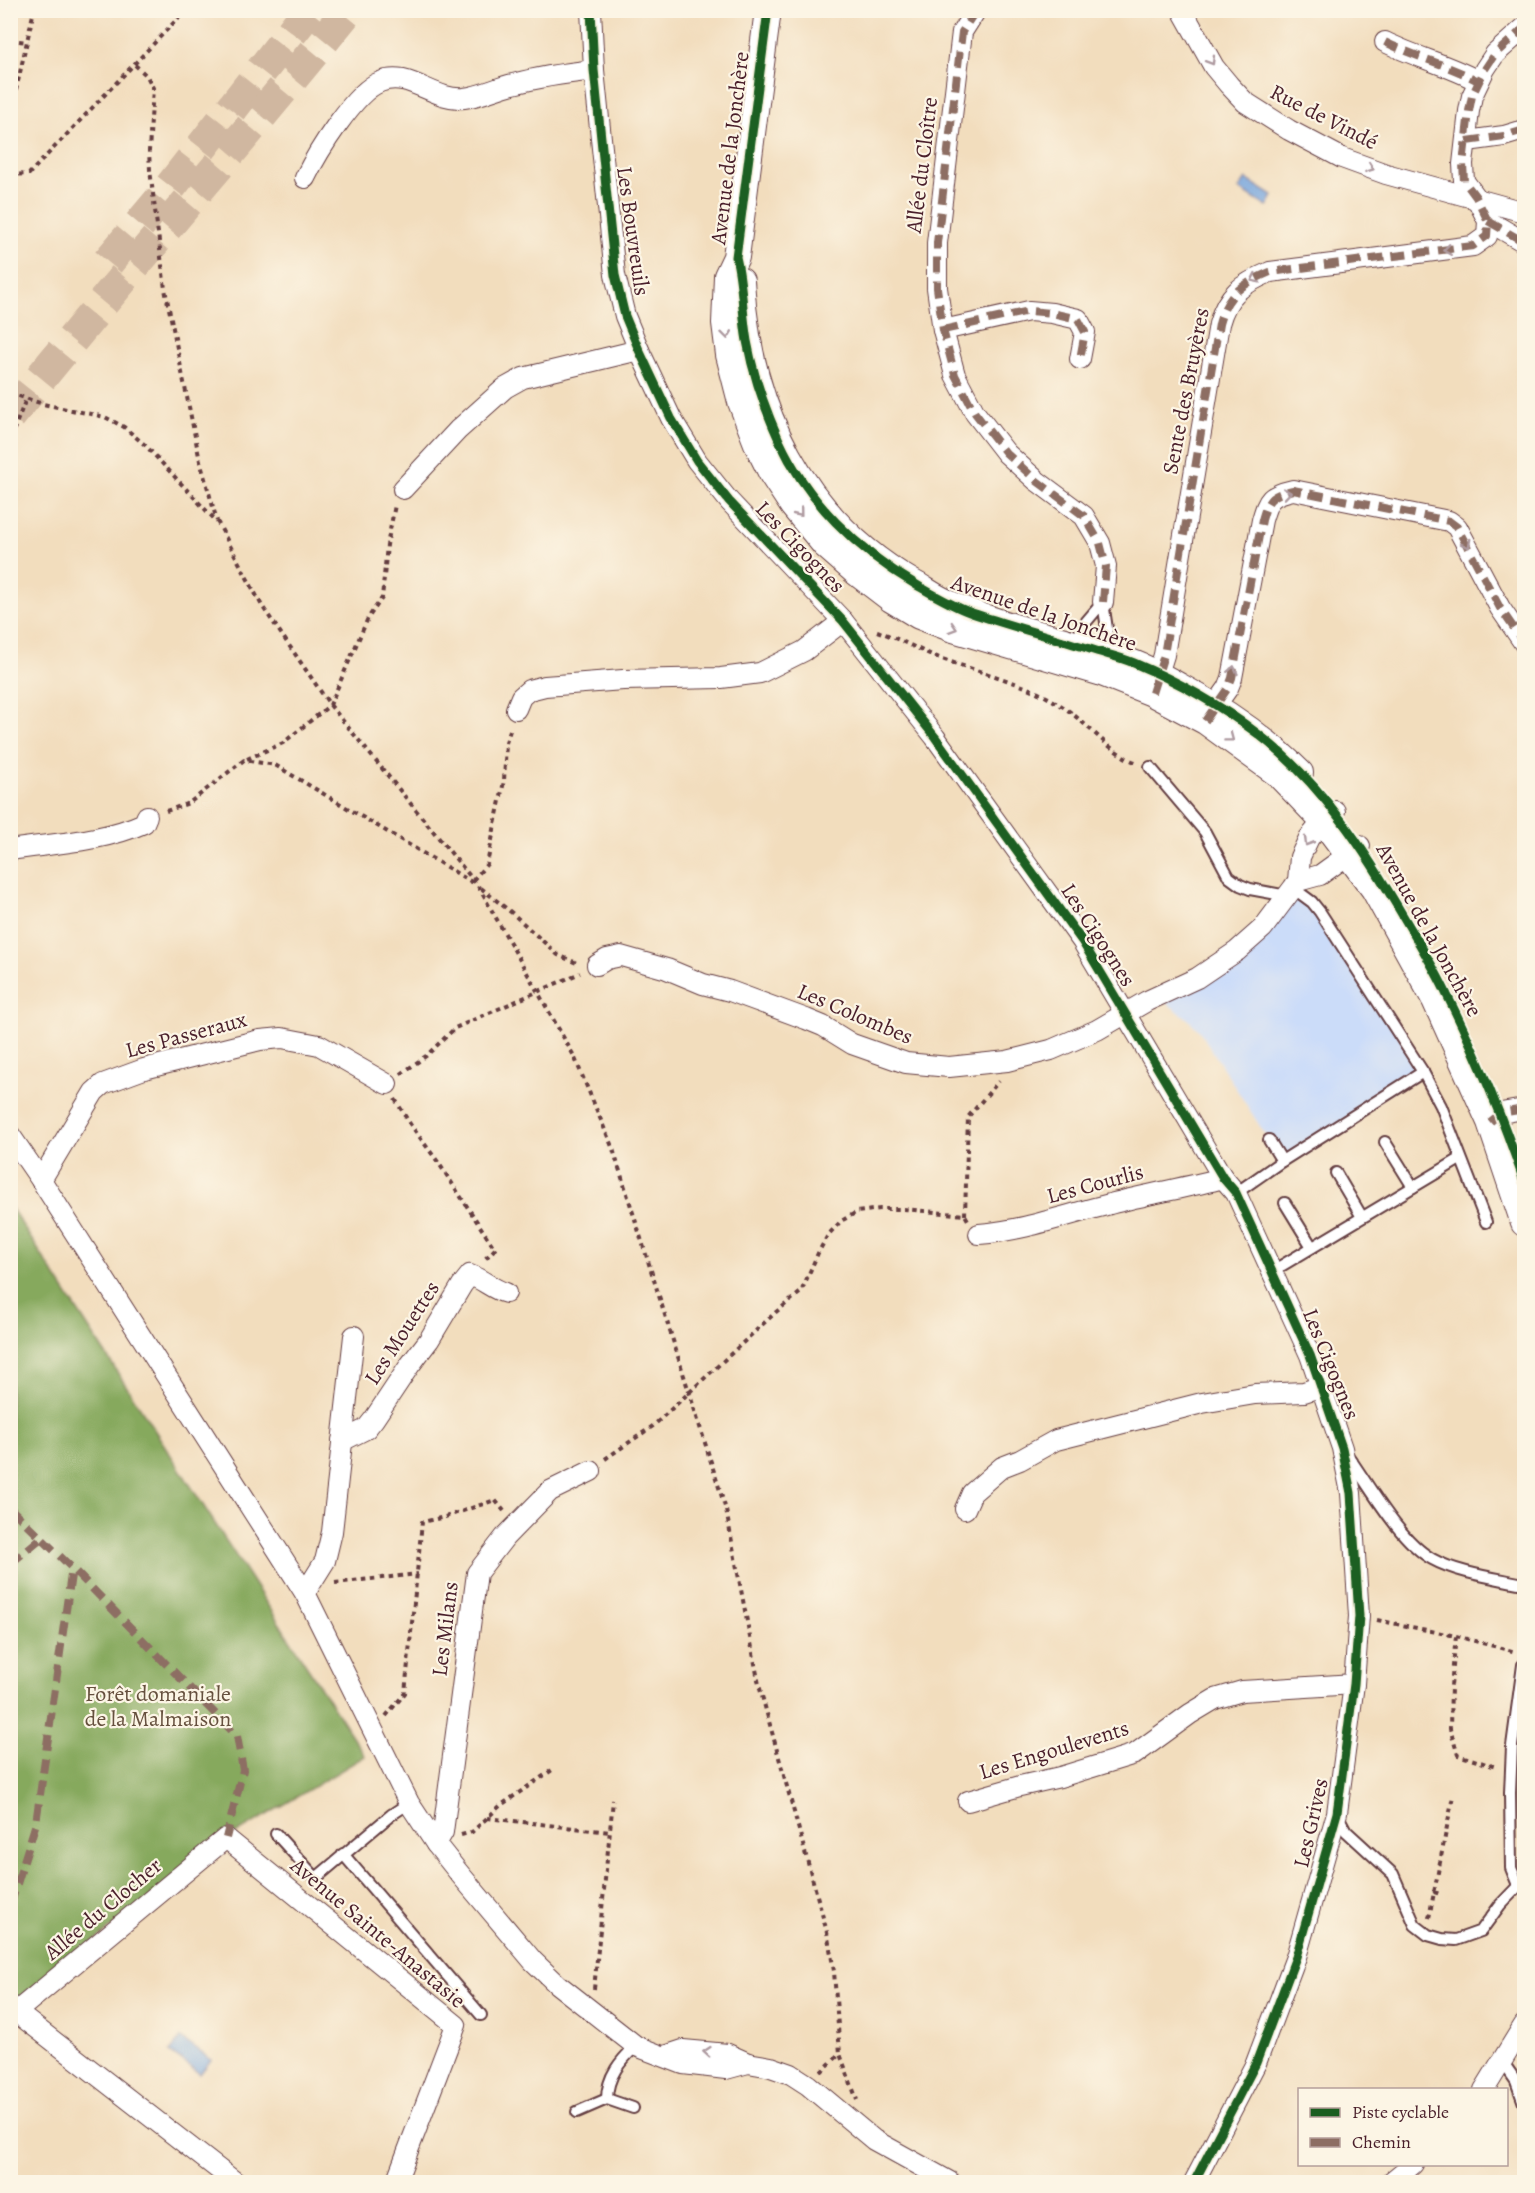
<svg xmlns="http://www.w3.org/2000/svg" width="1535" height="2193" font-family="Alegreya,serif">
<rect width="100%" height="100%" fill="#fcf5e5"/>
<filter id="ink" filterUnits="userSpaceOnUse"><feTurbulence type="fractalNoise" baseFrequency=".0167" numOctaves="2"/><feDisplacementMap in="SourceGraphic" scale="12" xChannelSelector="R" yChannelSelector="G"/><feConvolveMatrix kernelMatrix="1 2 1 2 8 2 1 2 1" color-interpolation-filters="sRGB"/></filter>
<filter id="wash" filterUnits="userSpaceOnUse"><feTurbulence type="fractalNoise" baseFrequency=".008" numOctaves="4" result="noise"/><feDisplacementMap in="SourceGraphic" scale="24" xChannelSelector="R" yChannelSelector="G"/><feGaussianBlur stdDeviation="1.35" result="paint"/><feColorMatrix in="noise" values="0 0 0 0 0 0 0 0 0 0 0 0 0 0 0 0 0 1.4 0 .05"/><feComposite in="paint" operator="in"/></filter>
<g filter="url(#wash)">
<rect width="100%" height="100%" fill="#f2ddbd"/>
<!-- built -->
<path fill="#cbdcf9" d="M1293,888L1312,902L1423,1072L1282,1161L1199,1030L1187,1018L1157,996L1197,978Z"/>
<!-- forest -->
<path fill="#86a95d" stroke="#686444" stroke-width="1.5" d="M10,1206L365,1756L235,1834L10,2005Z"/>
<!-- water -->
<g fill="#72a2dc" stroke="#5e6084" stroke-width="1.5">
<path d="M1246,179L1273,196L1267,207L1239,189Z"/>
<path d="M181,2038L211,2060L200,2074L170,2052Z"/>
</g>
</g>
<g filter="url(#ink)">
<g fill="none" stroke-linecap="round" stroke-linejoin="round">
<!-- motorway-tunnel -->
<g stroke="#d0b7a0" stroke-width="33" stroke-dasharray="33 16" stroke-linecap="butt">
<path d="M108,262L161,199L309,10"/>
<path d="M10,416C120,278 237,147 348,10"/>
</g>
<defs>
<g id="service">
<path d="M1074,644L1086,622L1103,602L1107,629L1105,655"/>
<path d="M1150,767L1205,832L1229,877L1240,885L1250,889L1287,896"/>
<path d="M1293,888L1312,902L1320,912L1423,1072L1441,1106L1486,1222"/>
<path d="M1269,1140L1282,1161"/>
<path d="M1385,1142L1413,1187"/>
<path d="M1336,1173L1362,1217"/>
<path d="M1236,1193L1282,1161L1423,1072"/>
<path d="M1285,1203L1312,1247"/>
<path d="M1271,1272L1460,1159"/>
<path d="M1348,1456C1370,1487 1399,1540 1432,1559C1457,1573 1496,1578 1524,1584"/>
<path d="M1337,1814L1346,1831L1393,1874L1415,1925L1428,1935L1442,1939L1456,1940L1481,1931L1500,1905L1524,1880"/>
<path d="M276,1834L316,1878L391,1815L409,1803"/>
<path d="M343,1854L481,2015"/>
<path d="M1518,1885L1511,1868L1510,1793L1512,1746L1523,1665"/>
<path d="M1502,2061L1516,2081L1524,2103"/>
<path d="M607,2099C607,2076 621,2060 636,2046"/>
<path d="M577,2112L607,2099L633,2108"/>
</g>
<g id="minor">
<path d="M591,10L594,70L615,275L625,316L639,350L671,418L697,461L729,501L843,621L935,737L1082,941L1223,1178L1236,1193L1310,1355L1342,1448L1351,1493L1359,1616L1354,1684L1337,1813L1296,1957L1256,2063L1194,2182"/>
<path d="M976,10L962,32L937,243V288L943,330L955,375L975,413L1006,453L1037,481L1084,516L1100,543L1106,566L1103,602"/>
<path d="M1182,10L1214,67L1229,85L1245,102L1289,130L1342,158L1386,174L1524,212"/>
<path d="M1385,42C1415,57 1449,65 1478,81"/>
<path d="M1467,141L1504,136L1524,130"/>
<path d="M305,178C317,153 355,91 380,82C387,79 396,79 403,80C424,85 442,100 464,98C481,96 496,88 513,84C539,77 567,73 594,70"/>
<path d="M1488,221L1524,242"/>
<path d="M943,330L1029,311L1052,313L1078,319L1085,332L1080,359"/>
<path d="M403,489L458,430L505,388L523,378L639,350"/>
<path d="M1154,687L1164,655L1219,324C1227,294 1242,284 1270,272L1473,246L1487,236L1488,221L1476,197L1464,181L1463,164L1469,111L1472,96L1485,69L1495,54L1524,28"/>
<path d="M516,709L521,697L529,690L545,686L623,680L721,678L760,673L804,651L843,621"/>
<path d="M1208,716L1228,688L1232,678L1262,520C1268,499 1270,495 1293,490L1449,521L1457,527L1500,608L1524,643"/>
<path d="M10,850C55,843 102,842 144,823L147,816"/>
<path d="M1298,881L1320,875L1360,846"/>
<path d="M597,965L607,959L621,956L667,969L703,984L730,991L806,1019L823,1026L852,1044L906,1063L949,1067L1007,1061L1051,1050L1097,1030L1147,1001L1197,978L1237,951L1263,928L1293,888L1298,881L1300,857L1309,838L1323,821L1335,811"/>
<path d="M1490,1122L1501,1113L1524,1109"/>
<path d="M10,1135L41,1180L305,1593L409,1803L436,1844L459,1873L533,1961L557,1984L636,2046L683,2064L726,2069L748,2063"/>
<path d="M41,1180L94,1092L103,1084L144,1069L260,1040L282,1038L319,1045L387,1084"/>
<path d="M979,1234C1026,1230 1065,1215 1110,1204C1147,1194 1185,1188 1223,1178"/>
<path d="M342,1441L366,1429L374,1419L410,1365L429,1340L462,1285L470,1275C484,1280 492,1289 506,1293"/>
<path d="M965,1509L972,1493L1002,1467L1020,1460L1056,1440L1202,1403L1255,1394L1304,1392L1322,1386"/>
<path d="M305,1593L325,1561L332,1532L354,1336"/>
<path d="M968,1801L1020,1786L1060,1777L1135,1754L1190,1714L1215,1699L1242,1691L1354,1684"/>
<path d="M436,1844L443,1832L477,1573L505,1537L550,1491L591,1471"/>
<path d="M16,2012L235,2182"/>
<path d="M10,2017L226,1838L456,2025L396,2182"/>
<path d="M665,2056L683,2050L728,2054L748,2063L771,2067L791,2074L808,2085L874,2140L950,2182"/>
<path d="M1484,2090L1524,2025"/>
<path d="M1391,2182L1413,2164"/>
</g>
<g id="tertiary">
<path d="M768,10L736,257L727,276L725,323L729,355L741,402L758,446L772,474L793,506L825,545L857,573L891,599L919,616L950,628L1099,672L1152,693L1205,721L1278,774L1323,821L1374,889L1435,1000L1490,1122L1524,1223"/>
<path d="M741,281C748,408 801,518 913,583C924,589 933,596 944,601C1003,629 1070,639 1130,662C1147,668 1163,677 1179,686C1224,710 1264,737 1300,773"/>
</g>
</defs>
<!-- service casing -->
<use href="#service" stroke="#633c41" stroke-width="14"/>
<!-- minor casing -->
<use href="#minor" stroke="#633c41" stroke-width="22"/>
<!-- tertiary casing -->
<use href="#tertiary" stroke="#633c41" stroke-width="28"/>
<!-- path -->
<g stroke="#633c41" stroke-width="4" stroke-dasharray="4.5 4.5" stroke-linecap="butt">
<path d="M10,40L28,42"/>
<path d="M135,65L147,76L153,88L149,151L150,170L165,289L200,461L217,521"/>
<path d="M10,117L34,10"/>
<path d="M10,175L29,174L186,10"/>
<path d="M10,393L43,404L105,417L124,427L145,445L218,523L262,606L330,705L478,886L574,1056L613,1149L726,1510L759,1685L827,1932L834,1971L840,2054L857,2100"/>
<path d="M10,439L26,399"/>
<path d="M877,631C900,639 922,652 945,660C982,673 1023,682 1057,703C1085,719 1108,753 1138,763"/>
<path d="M247,759L283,743L330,705L368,618L382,598L387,545L395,505"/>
<path d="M166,811L189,803L244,760L275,765L475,884"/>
<path d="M473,880L487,864L504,781L506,743L511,727"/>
<path d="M481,888L512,913L558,955L579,964"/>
<path d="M401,1074L426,1056L455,1028L580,973"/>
<path d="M395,1099L410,1124L438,1162L495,1249L483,1261"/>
<path d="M965,1215L968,1117L999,1081"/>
<path d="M605,1459L653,1426L776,1312L801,1292L818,1253L828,1235L841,1221L857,1212L880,1209H904L965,1215L968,1220"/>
<path d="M335,1583L418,1574"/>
<path d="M1377,1620L1456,1636L1451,1686L1450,1729L1458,1755L1496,1767"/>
<path d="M1456,1636L1516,1652"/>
<path d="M386,1716L405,1693L422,1522L445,1517L495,1500L504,1511"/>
<path d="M487,1818L610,1832"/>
<path d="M461,1835L472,1832L501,1805L555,1768"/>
<path d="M1434,1892L1440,1894"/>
<path d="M1429,1918L1453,1796"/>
<path d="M594,1989L613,1800"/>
<path d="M821,2072L840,2054"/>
</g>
<!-- service -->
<use href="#service" stroke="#fff" stroke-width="10"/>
<!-- minor -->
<use href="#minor" stroke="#fff" stroke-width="20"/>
<!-- tertiary -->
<use href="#tertiary" stroke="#fff" stroke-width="26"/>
<!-- quiet -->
<g stroke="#8d6e63" stroke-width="8" stroke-dasharray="15 8" stroke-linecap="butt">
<path d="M976,10L962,32L937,243V288L943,330L955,375L975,413L1006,453L1037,481L1084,516L1100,543L1106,566L1103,602"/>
<path d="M1385,42C1415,57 1449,65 1478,81"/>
<path d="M1467,141L1504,136L1524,130"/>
<path d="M1488,221L1524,242"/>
<path d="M943,330L1029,311L1052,313L1078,319L1085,332L1080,359"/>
<path d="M1152,693L1164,655L1219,324C1227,294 1242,284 1270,272L1473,246L1487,236L1488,221L1476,197L1464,181L1463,164L1469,111L1472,96L1485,69L1495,54L1524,28"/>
<path d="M1205,721L1228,688L1232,678L1262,520C1268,499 1270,495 1293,490L1449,521L1457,527L1500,608L1524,643"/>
<path d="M1490,1122L1501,1113L1524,1109"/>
<path d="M10,1508L72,1568L237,1736L243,1770L226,1838"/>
<path d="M10,1564L41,1538"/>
<path d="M10,1906L36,1823L72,1568"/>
</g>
<defs>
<g id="cycleway">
<path d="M591,10L594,70L615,275L625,316L639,350L671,418L697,461L729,501L843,621L935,737L1082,941L1223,1178L1236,1193L1310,1355L1342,1448L1351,1493L1359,1616L1354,1684L1337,1813L1296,1957L1256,2063L1194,2182"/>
<path d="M768,10L736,257C743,285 742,313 747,341C753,374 765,409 779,440C807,501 857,550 915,584C934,595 952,606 972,613C1011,626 1051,637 1090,649C1105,654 1120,657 1134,663C1177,681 1220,705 1258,734C1322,783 1366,852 1406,921C1420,945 1435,969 1447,995C1477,1055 1502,1117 1524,1181"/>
</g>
</defs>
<!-- cycleway casing -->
<use href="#cycleway" stroke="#fcf5e5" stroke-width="13"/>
<!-- cycleway -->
<use href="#cycleway" stroke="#1b5e20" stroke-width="9"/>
</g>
<!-- one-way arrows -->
<defs><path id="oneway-chevron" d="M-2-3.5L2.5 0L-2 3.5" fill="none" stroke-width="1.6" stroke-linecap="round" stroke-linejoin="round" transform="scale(1.5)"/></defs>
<g stroke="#ae9aa0">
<use href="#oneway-chevron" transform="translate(1211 61) rotate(59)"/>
<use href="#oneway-chevron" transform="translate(1370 168) rotate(20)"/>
<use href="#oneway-chevron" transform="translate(1447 250) rotate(172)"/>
<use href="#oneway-chevron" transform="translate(1255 279) rotate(154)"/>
<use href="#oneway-chevron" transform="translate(727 335) rotate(83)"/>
<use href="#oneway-chevron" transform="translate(1287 493) rotate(-8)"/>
<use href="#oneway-chevron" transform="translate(799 513) rotate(51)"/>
<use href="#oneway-chevron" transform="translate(1467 544) rotate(62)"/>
<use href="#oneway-chevron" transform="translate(953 628) rotate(18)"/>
<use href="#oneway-chevron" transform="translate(1233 670) rotate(-78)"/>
<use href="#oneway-chevron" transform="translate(1230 738) rotate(37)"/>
<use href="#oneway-chevron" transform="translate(1308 842) rotate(120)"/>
<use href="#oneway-chevron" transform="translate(707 2052) rotate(-175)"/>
</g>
</g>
<g text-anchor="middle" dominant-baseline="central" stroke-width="4.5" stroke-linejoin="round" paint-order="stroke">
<!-- street labels -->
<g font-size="22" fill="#4a1f2b" stroke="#fcf5e5">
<text transform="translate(1324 117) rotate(27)">Rue de Vindé</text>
<text transform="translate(730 148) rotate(-83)">Avenue de la Jonchère</text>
<text transform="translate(922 165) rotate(-83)">Allée du Cloître</text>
<text transform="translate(633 231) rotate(82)">Les Bouvreuils</text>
<text transform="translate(1186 391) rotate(-79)">Sente des Bruyères</text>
<text transform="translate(800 547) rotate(46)">Les Cigognes</text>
<text transform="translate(1044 613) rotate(19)">Avenue de la Jonchère</text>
<text transform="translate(1429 930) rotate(61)">Avenue de la Jonchère</text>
<text transform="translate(1098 935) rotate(57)">Les Cigognes</text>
<text transform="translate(855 1014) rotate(23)">Les Colombes</text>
<text transform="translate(186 1035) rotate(-15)">Les Passeraux</text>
<text transform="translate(1095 1184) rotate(-15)">Les Courlis</text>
<text transform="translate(402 1333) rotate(-57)">Les Mouettes</text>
<text transform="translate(1331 1364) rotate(68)">Les Cigognes</text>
<text transform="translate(445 1629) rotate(-83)">Les Milans</text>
<text transform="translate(1054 1750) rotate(-17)">Les Engoulevents</text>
<text transform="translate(1311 1823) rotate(-77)">Les Grives</text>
<text transform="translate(103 1909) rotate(-40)">Allée du Clocher</text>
<text transform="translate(378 1933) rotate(40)">Avenue Sainte-Anastasie</text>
</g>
<!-- park labels -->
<g font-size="22" fill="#66503e" stroke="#fcf5e5">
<text x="158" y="1694">Forêt domaniale<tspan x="158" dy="25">de la Malmaison</tspan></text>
</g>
</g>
<!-- margin -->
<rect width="1535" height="2193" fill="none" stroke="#fcf5e5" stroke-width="36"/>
<!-- legend -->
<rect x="1298" y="2088" width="210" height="78" fill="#fcf5e5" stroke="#b59f9b" stroke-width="1.5"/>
<rect x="1310" y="2108" width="30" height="9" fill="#1b5e20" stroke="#b59f9b" stroke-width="1.5"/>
<text x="1352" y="2118" font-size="18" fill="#4a1f2b">Piste cyclable</text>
<rect x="1310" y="2138" width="30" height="9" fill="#8d6e63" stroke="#b59f9b" stroke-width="1.5"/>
<text x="1352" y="2148" font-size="18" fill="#4a1f2b">Chemin</text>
</svg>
